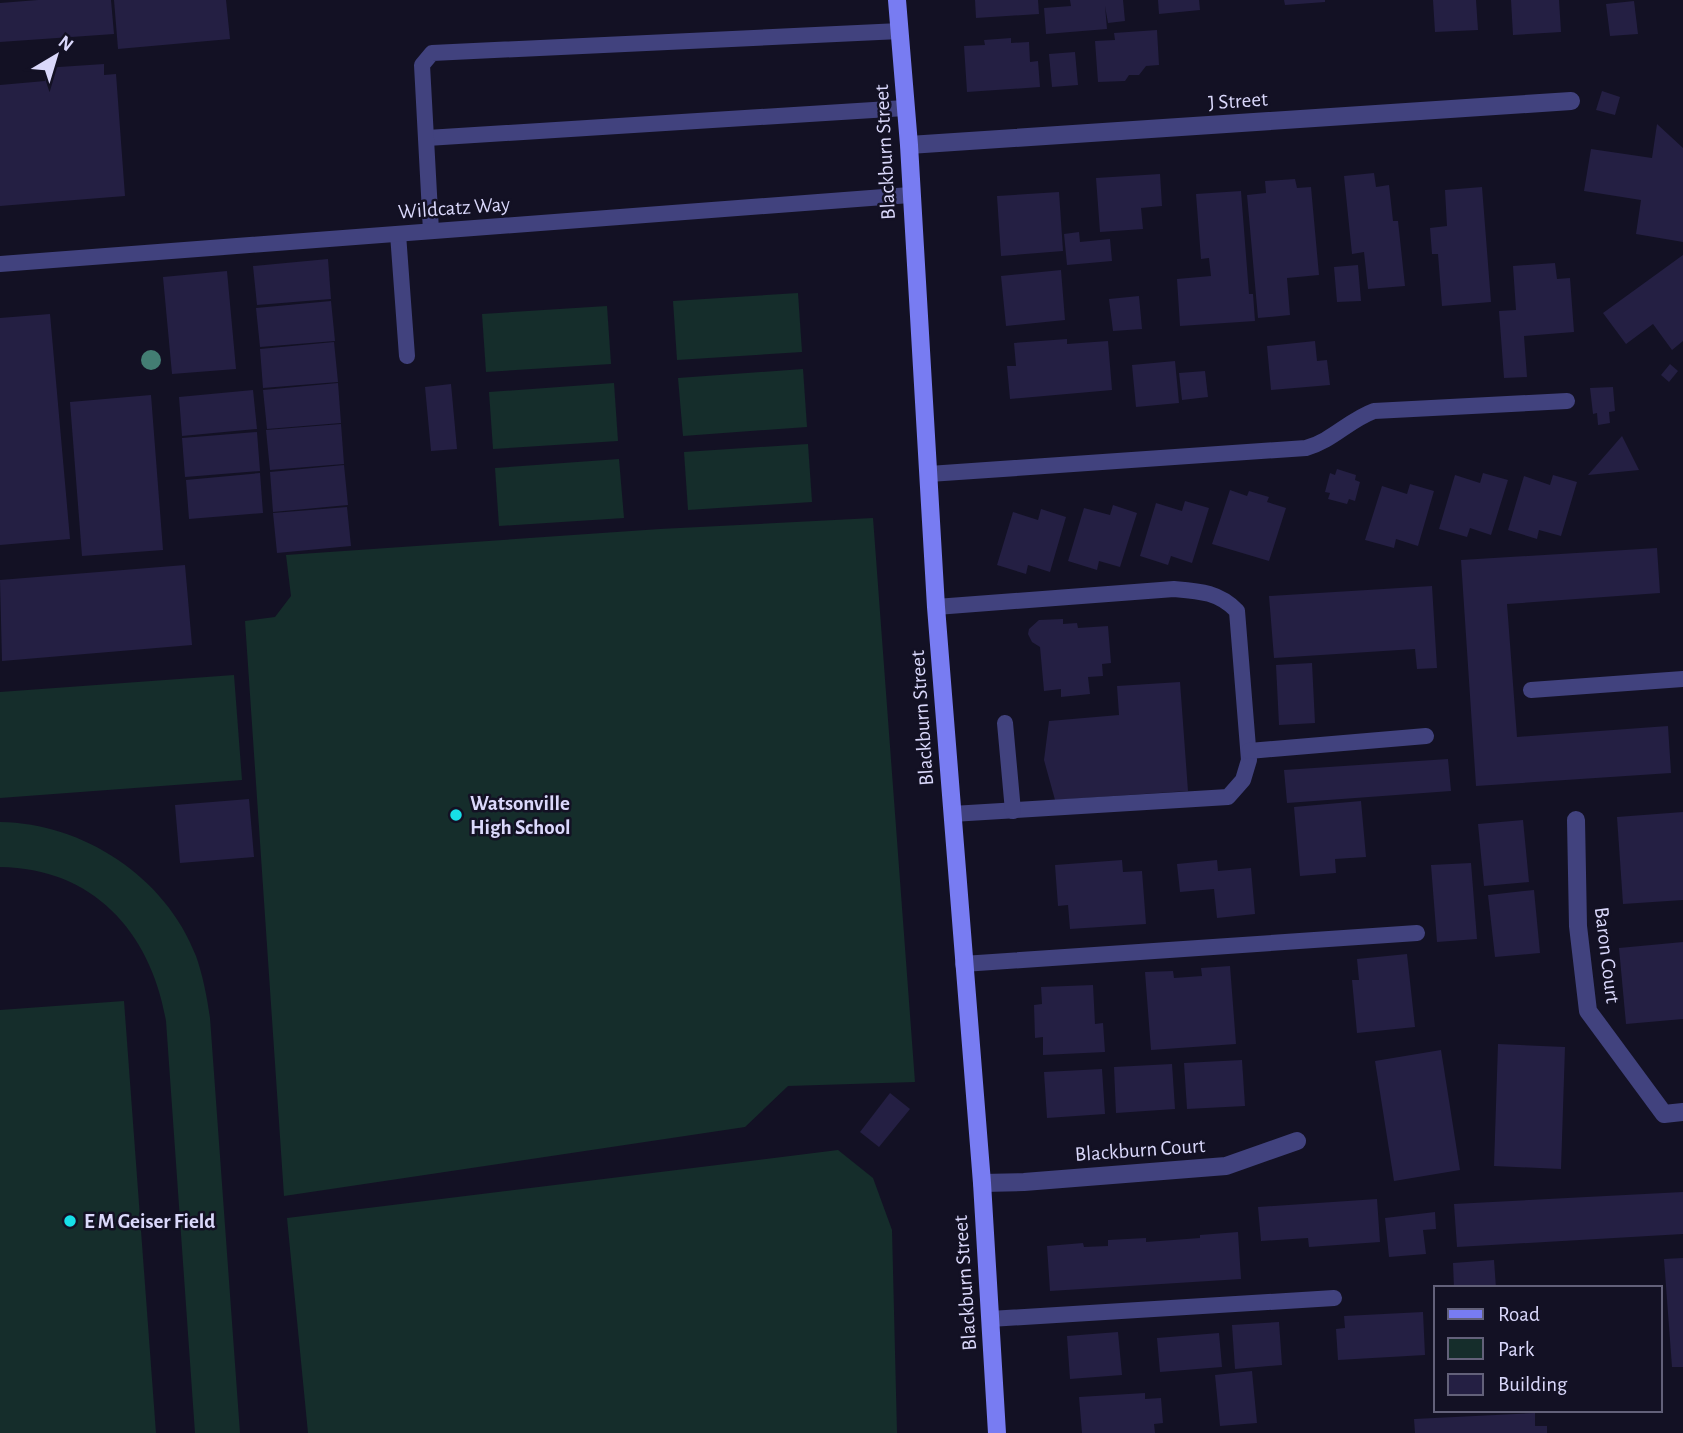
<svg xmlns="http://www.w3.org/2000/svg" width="1683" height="1433" font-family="'Alegreya Sans',sans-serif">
<rect width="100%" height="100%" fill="#131124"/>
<!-- green -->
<g fill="#152d2b">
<path d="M798,293L802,352L677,360L673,301Z"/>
<path d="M607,306L611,364L486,372L482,314Z"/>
<path d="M803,369L807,427L683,436L678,378Z"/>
<path d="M614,383L618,441L493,449L489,392Z"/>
<path d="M808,444L812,502L688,510L684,452Z"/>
<path d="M619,459L624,518L499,526L495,468Z"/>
<path d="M873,518L915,1082L788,1086L745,1127L284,1196L245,621L275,617L291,596L286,555L660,529Z"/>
<path d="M234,675L242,780L0,798V692Z"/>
<path d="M0,822C83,823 166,877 196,956C203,976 207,997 210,1018L240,1433H195L166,1021C151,933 94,868 0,867Z"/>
<path d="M124,1001L156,1433H0V1010Z"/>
<path d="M838,1150L873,1178L892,1230L897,1433H308L287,1218Z"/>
</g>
<!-- building -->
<g fill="#241f43">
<path d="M38,0H111L114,34L0,42V3Z"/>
<path d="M114,0H226L230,39L118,49Z"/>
<path d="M975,0H1038L1039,14L976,18Z"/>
<path d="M1070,0H1123L1125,21L1108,23L1105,6L1107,29L1046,34L1044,8L1071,6Z"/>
<path d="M1158,0H1199L1200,10L1159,14Z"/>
<path d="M1284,0H1325V2L1285,5Z"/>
<path d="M1433,0H1476L1478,30L1435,32Z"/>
<path d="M1511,0H1559L1561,32L1513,35Z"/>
<path d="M1634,1L1638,34L1610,36L1606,4Z"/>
<path d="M1157,30L1159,65L1146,66L1139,75H1129L1125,81L1098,82L1095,41L1115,40L1114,33Z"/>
<path d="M1011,38V43L1029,42L1030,62L1038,61L1040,87L967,92L964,46L985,45L984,40Z"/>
<path d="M1075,52L1078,85L1052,87L1049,54Z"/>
<path d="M104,64V75L116,74L125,196L0,206V85L45,81L44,68Z"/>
<path d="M1602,91L1620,97L1615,115L1596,110Z"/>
<path d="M1657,124L1683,148V242L1636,234L1641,200L1584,191L1591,149L1652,158Z"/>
<path d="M1374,173L1376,187L1389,185L1393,221H1398L1405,286L1368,289L1364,252L1352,254L1344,176Z"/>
<path d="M1160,174L1162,206L1141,208L1143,229L1100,232L1096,178Z"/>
<path d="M1295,179L1297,188L1311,187L1319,275L1287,278L1290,315L1258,318L1247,195L1266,193L1265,181Z"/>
<path d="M1482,187L1491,302L1442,306L1438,254H1432L1430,228L1447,226L1445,190Z"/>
<path d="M1241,191L1249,294H1253L1255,321L1180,326L1177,279L1211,276L1209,258L1201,259L1196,194Z"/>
<path d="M1059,192L1063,251L1001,256L997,196Z"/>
<path d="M1079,232L1080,242L1110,239L1112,261L1067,265L1064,234Z"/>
<path d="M1683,255V341L1672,350L1653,324L1626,344L1603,313Z"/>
<path d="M328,259L331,299L257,305L253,266Z"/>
<path d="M1555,263L1557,279L1570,278L1574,332L1524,336L1527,377L1504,378L1499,311L1516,310L1513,266Z"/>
<path d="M1358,265L1361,301L1337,302L1334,267Z"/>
<path d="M1061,270L1065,320L1006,326L1001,276Z"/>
<path d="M227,271L236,369L172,374L163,277Z"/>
<path d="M1139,296L1142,329L1113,331L1109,299Z"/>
<path d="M331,301L335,341L260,347L256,308Z"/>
<path d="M50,314L70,539L0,545V318Z"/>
<path d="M1067,339V344L1108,341L1112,390L1010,399L1007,366H1016L1014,343Z"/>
<path d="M1315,341L1317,361L1327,360L1330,385L1271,390L1267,346Z"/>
<path d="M334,342L338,382L263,388L260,349Z"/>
<path d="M1175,361L1179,403L1136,407L1132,365Z"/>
<path d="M1670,364L1678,371L1669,382L1661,375Z"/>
<path d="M1205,371L1208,397L1182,400L1179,373Z"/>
<path d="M338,383L341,423L267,429L263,390Z"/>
<path d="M451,384L457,449L431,451L425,387Z"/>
<path d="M1613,387L1615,411L1609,412L1610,423L1598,425L1597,413L1593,414L1590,388Z"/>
<path d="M253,390L257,429L182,436L179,397Z"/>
<path d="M151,395L163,550L82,556L70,402Z"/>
<path d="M341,424L344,464L270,470L266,430Z"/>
<path d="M257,432L260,471L185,477L182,438Z"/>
<path d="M1622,436L1639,470L1588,475Z"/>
<path d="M344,465L348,505L273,512L270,472Z"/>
<path d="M1337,469L1356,475L1355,480L1360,482L1355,501L1349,499L1347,504L1328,499L1330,493L1325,492L1330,473L1335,475Z"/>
<path d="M260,473L263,513L189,519L186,480Z"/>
<path d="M1483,473L1508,480L1491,535L1470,528L1467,537L1439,529L1455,475L1480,483Z"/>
<path d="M1553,475L1577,482L1561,536L1539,530L1537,539L1508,530L1524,476L1550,485Z"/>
<path d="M1410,484L1434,491L1418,546L1396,539L1394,548L1365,540L1382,486L1407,494Z"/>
<path d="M1230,490L1247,496L1249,491L1269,497L1267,502L1286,508L1269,561L1212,544Z"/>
<path d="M1185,501L1209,508L1192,563L1171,556L1168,565L1140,556L1156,503L1182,511Z"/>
<path d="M1113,505L1137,513L1120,567L1099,561L1097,570L1068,561L1084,508L1110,515Z"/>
<path d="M347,507L351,546L277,553L273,513Z"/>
<path d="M1041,509L1066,517L1050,572L1028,565L1026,574L997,565L1013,512L1038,520Z"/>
<path d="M1657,548L1660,593L1507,604L1517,737L1668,726L1671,773L1476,786L1461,560Z"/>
<path d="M185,565L192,645L2,661L0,580Z"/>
<path d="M1432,586L1437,668L1417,669L1415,649L1274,658L1269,596Z"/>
<path d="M1063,619V624L1077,623L1078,628L1108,626L1111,663L1102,664L1103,676L1088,677L1090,694L1061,697V689L1044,691L1040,647L1032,642L1028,634L1029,629L1039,620Z"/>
<path d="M1312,663L1315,723L1279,725L1276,665Z"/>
<path d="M1180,682L1188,791L1055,800L1044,760L1049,721L1119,715L1117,686Z"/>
<path d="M1448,759L1451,791L1287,803L1284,770Z"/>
<path d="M249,799L254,857L180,863L175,805Z"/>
<path d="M1361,801L1366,857L1335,859L1336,873L1300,876L1294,807Z"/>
<path d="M1683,812V900L1623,904L1617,817Z"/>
<path d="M1523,820L1529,882L1484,886L1478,824Z"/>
<path d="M1122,860L1123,872L1142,871L1146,924L1070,929L1068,905L1058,906L1055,865Z"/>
<path d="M1217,860L1218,871L1251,868L1255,914L1217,918L1214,889L1180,892L1177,864Z"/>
<path d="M1471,863L1477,939L1437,942L1431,865Z"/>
<path d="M1534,890L1540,953L1495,957L1488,895Z"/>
<path d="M1683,942V1019L1626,1024L1619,948Z"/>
<path d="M1407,954L1415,1027L1357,1033L1352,980H1359L1357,959Z"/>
<path d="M1230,966L1236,1044L1151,1050L1145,972L1173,971L1174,978L1202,976L1201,968Z"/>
<path d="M1093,985L1095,1024L1103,1023L1105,1052L1043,1055V1037L1035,1038L1034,1005L1042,1004L1041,987Z"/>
<path d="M1498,1044L1565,1047L1561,1169L1494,1166Z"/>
<path d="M1441,1050L1460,1170L1394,1181L1375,1061Z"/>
<path d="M1242,1060L1245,1106L1187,1109L1184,1063Z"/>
<path d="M1172,1064L1175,1109L1116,1113L1114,1067Z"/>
<path d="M1102,1069L1105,1114L1047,1118L1044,1072Z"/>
<path d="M890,1093L910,1109L879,1147L860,1132Z"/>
<path d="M1683,1192V1234L1457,1247L1454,1204Z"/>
<path d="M1377,1199L1380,1242L1309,1247L1308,1238L1261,1241L1258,1207Z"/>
<path d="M1435,1212L1436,1229L1423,1230L1426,1254L1389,1257L1385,1218Z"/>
<path d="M1238,1232L1241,1279L1050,1291L1047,1246L1083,1243L1084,1247L1108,1246V1240L1146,1238V1242L1200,1238V1235Z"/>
<path d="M1683,1258V1367H1672L1664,1259Z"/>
<path d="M1494,1260L1496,1288H1454L1453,1263Z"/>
<path d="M1423,1312L1425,1355L1338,1360L1336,1329L1345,1328L1344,1316Z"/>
<path d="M1279,1322L1282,1365L1235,1369L1232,1325Z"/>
<path d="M1118,1332L1122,1375L1070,1379L1067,1336Z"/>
<path d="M1219,1333L1222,1367L1160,1372L1157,1338Z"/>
<path d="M1252,1371L1257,1423L1220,1426L1215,1375Z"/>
<path d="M1145,1393V1399L1161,1398L1163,1423L1154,1424L1155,1433H1082L1079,1397Z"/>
<path d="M1535,1413V1426H1547V1433H1415L1414,1419Z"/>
</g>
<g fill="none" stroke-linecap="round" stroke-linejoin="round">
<!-- lane -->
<g stroke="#41427e" stroke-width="16">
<path d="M427,138L905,108"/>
<path d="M431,231L422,65L432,53L900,31"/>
<path d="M398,234L407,356"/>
<path d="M0,264L910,195"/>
<path d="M929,474L1306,448C1332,441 1349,420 1374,411L1567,401"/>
<path d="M936,607L1174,589C1199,591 1219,592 1237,611L1249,760L1243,780L1228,797L952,814"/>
<path d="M1531,690L1683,679"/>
<path d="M1005,723L1013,811"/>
<path d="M1249,751L1426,736"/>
<path d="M963,964L1417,933"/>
<path d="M990,1319L1334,1298"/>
</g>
<!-- street -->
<g stroke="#41427e" stroke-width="18">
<path d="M909,145L1571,101"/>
<path d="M1576,820L1578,926L1588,1011L1664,1114L1683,1112"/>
<path d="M982,1183L1024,1182L1226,1166L1297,1141"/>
</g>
<!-- secondary -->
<path stroke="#787cf2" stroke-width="18" d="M897,0L909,145L936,607L982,1183L997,1433"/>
</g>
<!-- trees -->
<circle fill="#437d73" cx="151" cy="360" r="10"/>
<!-- markers -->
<g fill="#17dfe8" stroke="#131124" stroke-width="2.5">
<circle cx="456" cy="815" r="7"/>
<circle cx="70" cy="1221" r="7"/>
</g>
<g text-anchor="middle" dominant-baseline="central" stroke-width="5" stroke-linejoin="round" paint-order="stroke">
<!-- street labels -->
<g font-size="21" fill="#dad8fb" stroke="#131124">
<text transform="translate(1238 101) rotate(-4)">J Street</text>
<text transform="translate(885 152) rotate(-93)">Blackburn Street</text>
<text transform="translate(454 208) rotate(-4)">Wildcatz Way</text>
<text transform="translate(922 718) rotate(-94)">Blackburn Street</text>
<text transform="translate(1607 955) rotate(83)">Baron Court</text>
<text transform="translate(1140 1150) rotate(-4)">Blackburn Court</text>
<text transform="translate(965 1283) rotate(-94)">Blackburn Street</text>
</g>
<!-- poi labels -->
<g font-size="21" font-weight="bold" fill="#dad8fb" stroke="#131124" text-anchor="start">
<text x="470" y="803">Watsonville<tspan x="470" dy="24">High School</tspan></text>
<text x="84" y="1221">E M Geiser Field</text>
</g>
</g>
<!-- legend -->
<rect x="1434" y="1286" width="228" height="126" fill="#131124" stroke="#63617a" stroke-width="2"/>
<rect x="1448" y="1309" width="35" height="10" fill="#787cf2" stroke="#63617a" stroke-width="2"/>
<text x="1498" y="1321" font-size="21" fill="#dad8fb">Road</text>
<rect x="1448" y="1338" width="35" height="21" fill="#152d2b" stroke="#63617a" stroke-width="2"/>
<text x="1498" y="1356" font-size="21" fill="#dad8fb">Park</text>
<rect x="1448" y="1374" width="35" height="21" fill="#241f43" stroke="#63617a" stroke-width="2"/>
<text x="1498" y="1391" font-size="21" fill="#dad8fb">Building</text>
<!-- north arrow -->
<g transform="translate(56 56) rotate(38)" stroke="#131124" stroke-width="5" paint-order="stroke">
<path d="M0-5L12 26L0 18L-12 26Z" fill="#dad8fb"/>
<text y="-10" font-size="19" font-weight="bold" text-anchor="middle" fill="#dad8fb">N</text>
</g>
</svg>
